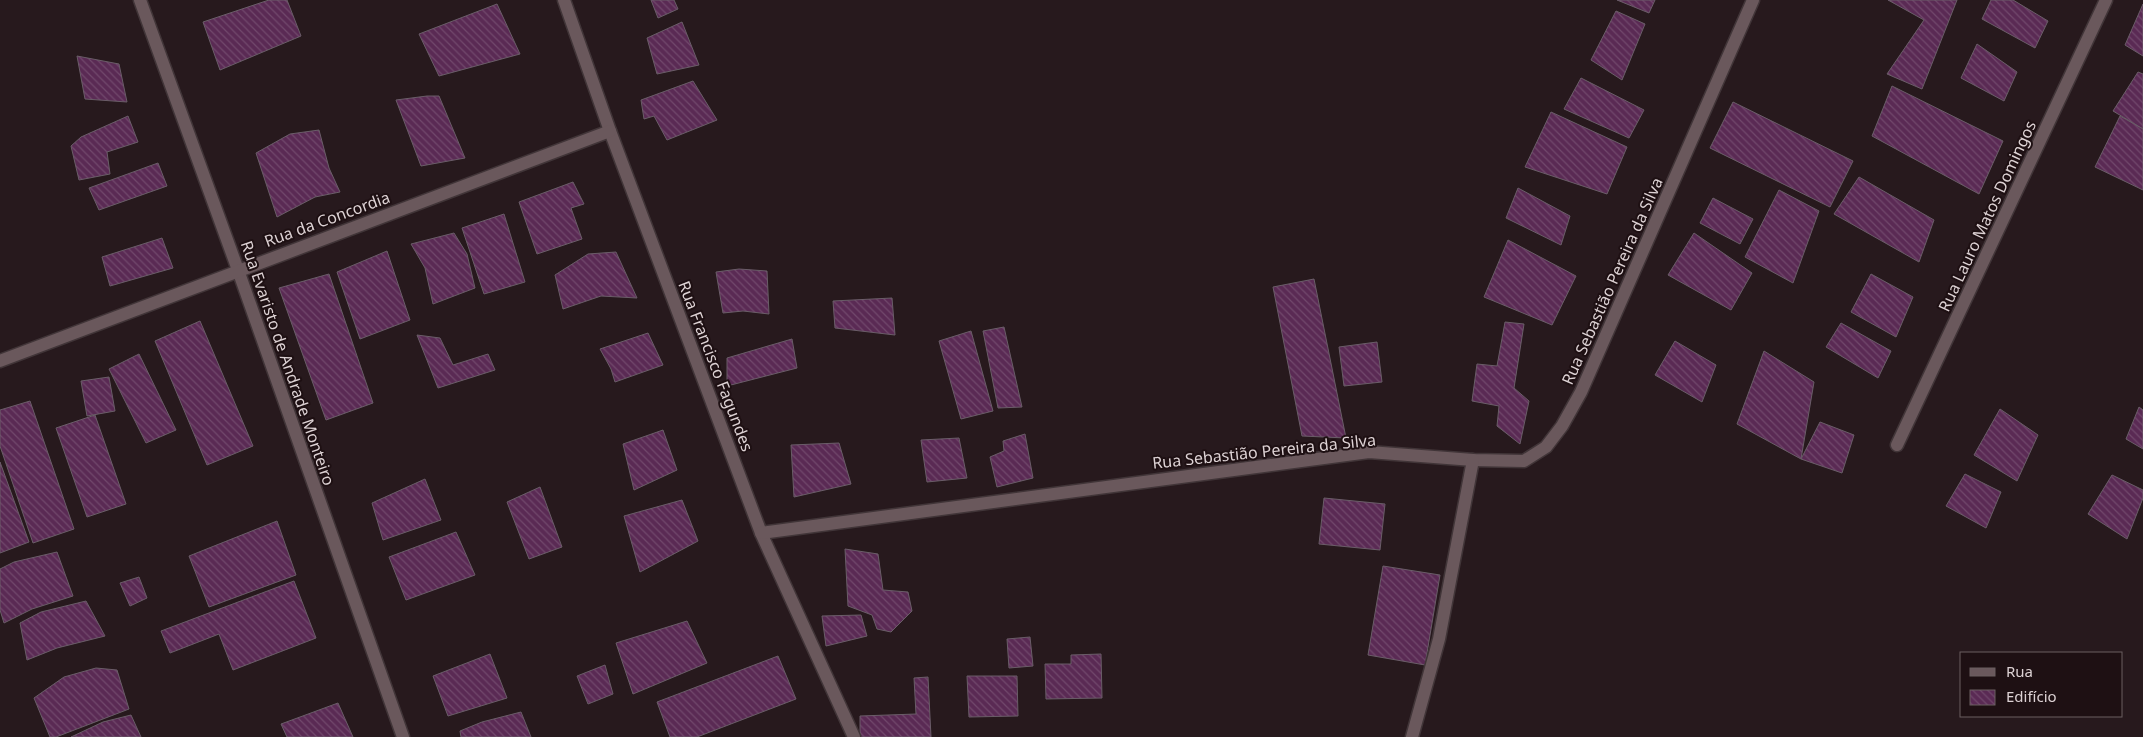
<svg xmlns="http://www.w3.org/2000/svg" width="2143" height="737" font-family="'Noto Sans',sans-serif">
<defs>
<pattern id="building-back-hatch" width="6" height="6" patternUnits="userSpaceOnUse" patternTransform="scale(1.25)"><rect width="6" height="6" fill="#5a2a54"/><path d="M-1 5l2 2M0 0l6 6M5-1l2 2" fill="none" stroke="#71486c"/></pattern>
</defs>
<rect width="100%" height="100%" fill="#27191d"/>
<!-- building -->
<g fill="url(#building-back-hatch)" stroke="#6a5d68">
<path d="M269,0H287L301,36L220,70L203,22Z"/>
<path d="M651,0H674L678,9L658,18Z"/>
<path d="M1617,0H1655L1649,13Z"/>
<path d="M1888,0H1957L1922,89L1887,74L1924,20Z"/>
<path d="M1991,0H2013L2048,21L2035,48L1982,19Z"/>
<path d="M497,4L520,54L439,76L419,34Z"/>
<path d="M2143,4V56L2125,45Z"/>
<path d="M1616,11L1645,24L1622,80L1591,60Z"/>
<path d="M682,22L699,65L657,74L647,38Z"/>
<path d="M1977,44L2017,72L2004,101L1961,78Z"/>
<path d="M77,56L119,64L127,102L85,99Z"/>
<path d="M2138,72L2143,74V129L2113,111Z"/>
<path d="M1581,78L1644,110L1629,138L1564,109Z"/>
<path d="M693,81L717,120L667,140L654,116L644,119L641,100Z"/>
<path d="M1892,86L2003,141L1979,194L1872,136Z"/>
<path d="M427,96H439L465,158L421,166L396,100Z"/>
<path d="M1733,102L1853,161L1830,207L1710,148Z"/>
<path d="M1551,112L1627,147L1607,194L1525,167Z"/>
<path d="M128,116L138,142L107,152L110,174L79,180L71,146L81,137Z"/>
<path d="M2120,116L2143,129V190L2095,167Z"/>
<path d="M319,130L329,168L340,192L315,197L277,217L256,153L290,134Z"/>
<path d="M158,163L167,186L99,210L89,188Z"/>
<path d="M1859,177L1934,220L1919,262L1834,214Z"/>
<path d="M573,182L584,204L571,208L582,239L537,254L519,202Z"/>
<path d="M1518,188L1570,216L1561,245L1506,218Z"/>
<path d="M1779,190L1819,211L1793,283L1745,257Z"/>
<path d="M1713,198L1753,219L1740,244L1700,223Z"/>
<path d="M504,214L525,282L484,294L462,228Z"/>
<path d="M454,233L467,254L475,288L433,304L425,268L411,244Z"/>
<path d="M1694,233L1752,273L1731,310L1668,275Z"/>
<path d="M162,238L173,268L110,286L102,257Z"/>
<path d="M1508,240L1576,276L1552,325L1484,297Z"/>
<path d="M387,251L410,320L360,339L337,272Z"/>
<path d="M616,252L637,298L601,296L563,309L555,275L588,254Z"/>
<path d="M739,269L767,271L769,314L743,311L723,313L716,272Z"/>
<path d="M329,274L373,403L326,420L279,288Z"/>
<path d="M1871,274L1913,297L1896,337L1851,312Z"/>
<path d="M1314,279L1346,438L1302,436L1273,287Z"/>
<path d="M892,298L895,335L835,328L833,301Z"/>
<path d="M200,321L253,446L207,465L155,341Z"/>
<path d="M1505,322L1524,324L1514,388L1529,401L1520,444L1497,426L1499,406L1472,401L1477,364L1497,366Z"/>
<path d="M1841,323L1891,351L1878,378L1826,347Z"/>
<path d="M1004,327L1022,407L998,408L983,331Z"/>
<path d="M971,331L993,411L961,419L939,341Z"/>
<path d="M648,333L663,365L615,382L611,369L600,349Z"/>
<path d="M417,335L440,338L453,365L488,354L495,370L438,388Z"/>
<path d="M792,339L797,368L727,386V358Z"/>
<path d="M1675,341L1716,365L1702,402L1655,375Z"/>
<path d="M1377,342L1382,382L1344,386L1339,347Z"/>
<path d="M1764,351L1814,382L1801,459L1737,424Z"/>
<path d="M139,354L176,430L146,443L109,369Z"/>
<path d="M109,377L115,411L87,416L81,381Z"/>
<path d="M30,401L74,529L33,543L0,446V410Z"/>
<path d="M2139,407L2143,410V449L2126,439Z"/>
<path d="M2000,409L2038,435L2017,481L1974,455Z"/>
<path d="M95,415L126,504L87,517L56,428Z"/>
<path d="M1820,422L1854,435L1842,473L1801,459Z"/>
<path d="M663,430L677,470L634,490L623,444Z"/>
<path d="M1025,434L1033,478L997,487L990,457L1004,451L1003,441Z"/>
<path d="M959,438L967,478L927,482L921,440Z"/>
<path d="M839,443L851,484L794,497L791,445Z"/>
<path d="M0,462L29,542L0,553Z"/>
<path d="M1965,474L2001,492L1986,528L1946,506Z"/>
<path d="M2112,475L2143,490V498L2127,539L2088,514Z"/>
<path d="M425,479L441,520L383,540L372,503Z"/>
<path d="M540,487L562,547L529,559L507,502Z"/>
<path d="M1324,498L1385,504L1380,550L1319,544Z"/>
<path d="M682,500L698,541L640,572L624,516Z"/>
<path d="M277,521L296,575L209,607L189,556Z"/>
<path d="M456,532L475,575L406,600L389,557Z"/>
<path d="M845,549L878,554L883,590L908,592L912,611L891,632L877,629L872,615L848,606Z"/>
<path d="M57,552L73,596L32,609L4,623L0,610V569L14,562Z"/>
<path d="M1383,566L1440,575L1425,665L1368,655Z"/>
<path d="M139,577L147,598L130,606L120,583Z"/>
<path d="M294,581L316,638L233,670L219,634L170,653L161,631Z"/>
<path d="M86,601L105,636L57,648L27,660L20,623L41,612Z"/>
<path d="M861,615L867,636L826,646L822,616Z"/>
<path d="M687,621L707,663L633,694L616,643Z"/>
<path d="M1030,637L1033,666L1009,668L1007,639Z"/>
<path d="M490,654L507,698L448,716L433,676Z"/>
<path d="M1101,654L1102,698L1046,699L1045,664H1071V655Z"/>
<path d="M778,656L796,699L697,737H670L657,702Z"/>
<path d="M605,665L613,694L588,704L577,676Z"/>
<path d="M96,668L117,670L129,709L56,737H50L34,698L64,677Z"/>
<path d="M967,676H1017L1018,716L969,717Z"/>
<path d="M928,677L931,737H860V716L916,714L914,678Z"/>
<path d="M338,703L353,737H287L281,724Z"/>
<path d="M521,712L531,737H461L460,731L482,722Z"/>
<path d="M131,715L141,737H71L103,722Z"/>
</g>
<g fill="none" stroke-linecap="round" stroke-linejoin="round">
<defs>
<g id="minor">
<path d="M140,0L238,270L403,737"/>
<path d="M564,0L610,131L761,533L854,737"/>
<path d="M0,361L610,131"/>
<path d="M1897,445L2106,0"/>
<path d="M761,533L1369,452L1473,460L1524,461L1546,447L1562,426L1581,392L1753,0"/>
<path d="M1412,737L1439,639L1473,460"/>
</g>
</defs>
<!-- minor casing -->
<use href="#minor" stroke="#413538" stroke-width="15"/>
<!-- minor -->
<use href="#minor" stroke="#6a585c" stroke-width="12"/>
</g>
<g text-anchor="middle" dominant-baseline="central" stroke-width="4" stroke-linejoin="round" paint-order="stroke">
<!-- street labels -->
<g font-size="16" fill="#ddd2d4" stroke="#1e1013">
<text transform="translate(1987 216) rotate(-65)">Rua Lauro Matos Domingos</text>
<text transform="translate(327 219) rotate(-20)">Rua da Concordia</text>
<text transform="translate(1612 281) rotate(-66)">Rua Sebastião Pereira da Silva</text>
<text transform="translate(288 363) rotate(71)">Rua Evaristo de Andrade Monteiro</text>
<text transform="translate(716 366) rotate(69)">Rua Francisco Fagundes</text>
<text transform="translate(1264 451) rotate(-6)">Rua Sebastião Pereira da Silva</text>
</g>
</g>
<!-- legend -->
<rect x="1960" y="652" width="162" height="65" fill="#1e1013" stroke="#6a5e60"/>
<rect x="1970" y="668" width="25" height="8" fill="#6a585c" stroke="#6a5e60"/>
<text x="2006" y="677" font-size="15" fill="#ddd2d4">Rua</text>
<rect x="1970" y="690" width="25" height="15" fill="url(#building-back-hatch)" stroke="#6a5e60"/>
<text x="2006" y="702" font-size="15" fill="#ddd2d4">Edifício</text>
</svg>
